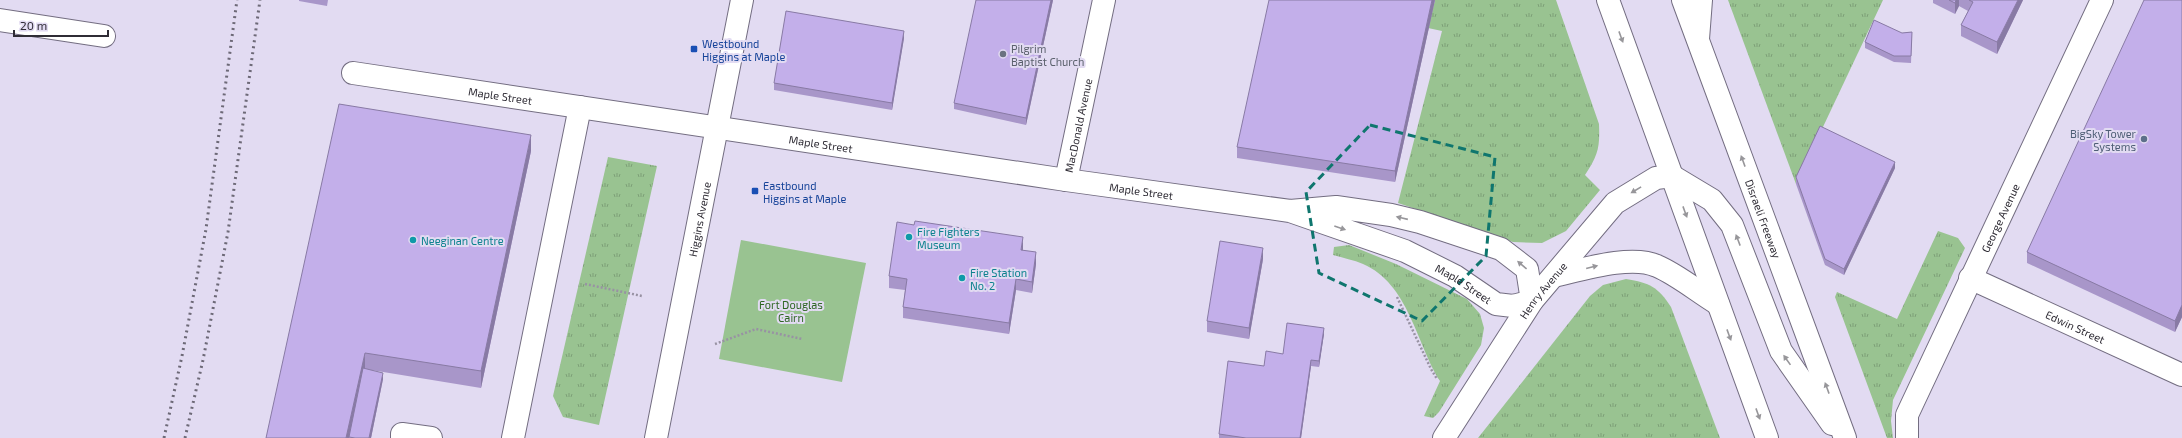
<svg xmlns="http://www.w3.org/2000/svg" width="2182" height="438" font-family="'Exo 2',sans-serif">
<defs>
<pattern id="grass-tufts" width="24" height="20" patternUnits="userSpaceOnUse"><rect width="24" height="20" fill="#99c391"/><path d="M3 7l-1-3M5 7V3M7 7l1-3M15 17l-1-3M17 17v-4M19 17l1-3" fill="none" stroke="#7d9f77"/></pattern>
</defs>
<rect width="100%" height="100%" fill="#e2dbf2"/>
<!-- grass -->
<g fill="url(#grass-tufts)">
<path d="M1435,0H1556L1599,124C1600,148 1598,155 1585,175L1600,190L1566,231L1542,243L1513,242L1398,203L1442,31L1428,28Z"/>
<path d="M1728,0H1883L1796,184Z"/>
<path d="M608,157L657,166L599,425L563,417L553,396Z"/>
<path d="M1938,231L1958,238L1965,248L1893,400L1891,421L1893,438H1887L1835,297L1837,292L1897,319Z"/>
<path d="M1349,245L1396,264L1467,299L1480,314L1484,328L1481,345L1439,412L1433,418L1424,416L1440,381C1416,343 1409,284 1363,264C1354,260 1343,258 1333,255L1334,247Z"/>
<path d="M1626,279C1650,283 1658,287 1671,307L1720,438H1478L1590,296L1603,285Z"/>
</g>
<!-- park -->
<path fill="#99c391" d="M741,240L866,263L842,382L719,359Z"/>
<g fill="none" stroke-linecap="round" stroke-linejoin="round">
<defs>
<g id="minor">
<path d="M0,20L104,36"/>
<path d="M1698,39L1701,0"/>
<path id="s1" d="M353,73L1066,180L1290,211L1405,251L1455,276L1496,304L1513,306L1532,301L1527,269L1501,249L1420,222L1391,215L1336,207L1290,211"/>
<path id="s2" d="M1066,180L1104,0"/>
<path id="s3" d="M1970,278L2182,375"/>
<path d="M402,438V434L431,438"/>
<path d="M513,438L580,107"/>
<path id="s4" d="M1444,438L1532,301L1615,203L1656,178L1672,176"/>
<path id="s5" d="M1907,438V415L2102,0"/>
</g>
<g id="major">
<path d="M1608,0L1767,438"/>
<path id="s6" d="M1683,0L1845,438"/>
<path d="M1672,176L1712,200L1732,225L1781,351L1832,424"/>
<path d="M1554,276C1581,270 1631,254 1657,266C1678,275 1698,292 1718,304"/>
<path id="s7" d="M656,438L742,0"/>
</g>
</defs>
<!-- minor casing -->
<use href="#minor" stroke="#736d81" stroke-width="24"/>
<!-- major casing -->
<use href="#major" stroke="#736d81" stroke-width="24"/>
<!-- path -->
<g stroke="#9892a3" stroke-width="2.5" stroke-dasharray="2 2" stroke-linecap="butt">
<path d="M585,284L642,296"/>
<path d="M1397,297L1431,369L1437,379"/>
<path d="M715,344L756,329L802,339"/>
</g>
<!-- minor -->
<use href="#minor" stroke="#fff" stroke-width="22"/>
<!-- major -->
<use href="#major" stroke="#fff" stroke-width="22"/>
<!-- rail -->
<g stroke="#6d6977" stroke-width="3" stroke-dasharray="2 4" stroke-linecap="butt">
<path d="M164,438L182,356L206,229L237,0"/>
<path d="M185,438L203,360L228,232L260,0"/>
</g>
</g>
<!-- wall -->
<g fill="#a896c9">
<path d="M299,0H328L327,6L299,1Z"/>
<path d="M1053,0L1026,125L954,109V103Z"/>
<path d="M1435,0L1395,182L1237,158V147Z"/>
<path d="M1933,0H2023L1997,54L1961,36V25L1968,11L1959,6L1955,14L1933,3Z"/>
<path d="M2182,0V317L2175,332L2027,263V252Z"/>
<path d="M1912,32L1911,63L1894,62L1865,48V42L1902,33Z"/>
<path d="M904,38L892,110L774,90V83Z"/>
<path d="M531,151L481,388L371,370L383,379L371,438H266Z"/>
<path d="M1895,168L1844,275L1825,265L1796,184V177Z"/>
<path d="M1023,249L1022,250L1036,264L1032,293L1016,290L1009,334L903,318V307L905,290L889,288V276Z"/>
<path d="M1263,259L1249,339L1207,332V321Z"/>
<path d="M1324,334L1319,367L1311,366L1301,438H1219V434L1264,366L1283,354Z"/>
</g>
<!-- shaded-wall -->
<g fill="#887aa4">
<path d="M1051,0H1053L1026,125V118Z"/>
<path d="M1432,0H1435L1395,182V171Z"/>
<path d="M1956,0H1959V6L1955,14V3Z"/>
<path d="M2018,0H2023L1997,54V42Z"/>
<path d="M904,31V38L892,110V103Z"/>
<path d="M531,135V151L481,388V371Z"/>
<path d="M1895,162V168L1844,275V269Z"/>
<path d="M1023,237V249L1021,261V250Z"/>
<path d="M1263,248V259L1249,339V328Z"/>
<path d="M1036,252V264L1032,293V282Z"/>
<path d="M1016,279V290L1009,334V323Z"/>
<path d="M2182,305V317L2175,332V321Z"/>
<path d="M1324,328V334L1319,367V361Z"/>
<path d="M365,353V369L349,438H346Z"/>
<path d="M1311,360V366L1301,438H1300Z"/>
<path d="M383,373V379L371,438H369Z"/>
</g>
<!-- building -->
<g fill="#c3afea" stroke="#887aa4">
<path d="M976,0H1051L1026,118L954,103Z"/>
<path d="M1269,0H1432L1395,171L1237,147Z"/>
<path d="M1949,0H1956L1955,3Z"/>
<path d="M1969,0H2018L1997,42L1961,25L1973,2Z"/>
<path d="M2144,0H2182V305L2175,321L2027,252Z"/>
<path d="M786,11L904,31L892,103L774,83Z"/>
<path d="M1874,20L1902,33L1912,32L1911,56H1894L1865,42Z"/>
<path d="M339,104L531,135L481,371L365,353L346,438H266Z"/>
<path d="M1820,126L1895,162L1844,269L1825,259L1796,177Z"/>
<path d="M915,221L1023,237L1021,250L1036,252L1032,282L1016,279L1009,323L903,307L907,279L889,276L897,222L914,225Z"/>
<path d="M1220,241L1263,248L1249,328L1207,321Z"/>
<path d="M1287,323L1324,328L1319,361L1311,360L1300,438H1246L1219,434L1228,361L1264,366L1266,351L1283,354Z"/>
<path d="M363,368L383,373L369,438H355L349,437Z"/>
</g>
<!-- one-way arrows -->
<defs><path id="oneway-solid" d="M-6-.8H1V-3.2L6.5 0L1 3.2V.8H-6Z"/></defs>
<g fill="#97969a">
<use href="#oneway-solid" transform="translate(1621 37) rotate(70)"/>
<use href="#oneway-solid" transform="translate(1743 161) rotate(-110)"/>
<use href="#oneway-solid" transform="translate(1636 190) rotate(149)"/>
<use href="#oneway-solid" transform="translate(1685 212) rotate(70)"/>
<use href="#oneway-solid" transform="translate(1402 218) rotate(-167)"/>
<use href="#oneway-solid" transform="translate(1340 228) rotate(19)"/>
<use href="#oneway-solid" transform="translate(1738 240) rotate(-111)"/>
<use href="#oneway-solid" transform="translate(1522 265) rotate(-140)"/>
<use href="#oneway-solid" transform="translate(1592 267) rotate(-14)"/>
<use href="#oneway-solid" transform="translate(1729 335) rotate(70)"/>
<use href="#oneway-solid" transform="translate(1787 360) rotate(-125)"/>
<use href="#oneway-solid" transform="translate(1827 388) rotate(-110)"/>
<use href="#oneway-solid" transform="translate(1758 414) rotate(70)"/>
</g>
<!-- marked area -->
<path fill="none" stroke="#0f766e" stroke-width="3" stroke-dasharray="8 5" stroke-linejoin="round" d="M1370,125L1495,157L1486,256L1422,321L1319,273L1306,192Z"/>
<!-- markers -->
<g fill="#1a4fb4" stroke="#e2dbf2" stroke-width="1.5">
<rect x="690" y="45" width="8" height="8" rx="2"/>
<rect x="751" y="187" width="8" height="8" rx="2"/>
</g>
<circle fill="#6b7280" stroke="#e2dbf2" stroke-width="1.5" cx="1003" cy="54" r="4"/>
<circle fill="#5c6f8a" stroke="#e2dbf2" stroke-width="1.5" cx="2144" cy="139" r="4"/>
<g fill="#0f9aa8" stroke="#e2dbf2" stroke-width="1.5">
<circle cx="909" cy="237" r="4"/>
<circle cx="413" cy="240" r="4"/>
<circle cx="962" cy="278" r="4"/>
</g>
<g text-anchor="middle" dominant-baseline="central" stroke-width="4" stroke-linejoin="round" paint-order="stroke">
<!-- transit labels -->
<g font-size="11" fill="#164399" stroke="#e2dbf2" text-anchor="start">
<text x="702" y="43">Westbound<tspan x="702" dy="13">Higgins at Maple</tspan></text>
<text x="763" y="185">Eastbound<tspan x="763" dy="13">Higgins at Maple</tspan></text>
</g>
<!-- worship labels -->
<g font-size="11" fill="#5b616d" stroke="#e2dbf2" text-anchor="start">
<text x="1011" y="48">Pilgrim<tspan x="1011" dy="13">Baptist Church</tspan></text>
</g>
<!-- street labels -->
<g font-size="11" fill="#2f2c35" stroke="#e2dbf2">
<text stroke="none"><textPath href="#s1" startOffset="149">Maple Street</textPath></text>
<text stroke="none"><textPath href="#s2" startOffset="56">MacDonald Avenue</textPath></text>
<text stroke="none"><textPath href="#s1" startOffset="473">Maple Street</textPath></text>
<text stroke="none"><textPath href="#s1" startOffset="797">Maple Street</textPath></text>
<text stroke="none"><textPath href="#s5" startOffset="241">George Avenue</textPath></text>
<text stroke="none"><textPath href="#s7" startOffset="223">Higgins Avenue</textPath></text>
<text stroke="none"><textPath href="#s6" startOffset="233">Disraeli Freeway</textPath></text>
<text stroke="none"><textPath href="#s1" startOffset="1136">Maple Street</textPath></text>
<text stroke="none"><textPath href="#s4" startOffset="178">Henry Avenue</textPath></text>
<text stroke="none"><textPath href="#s3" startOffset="116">Edwin Street</textPath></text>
</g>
<!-- service labels -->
<g font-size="11" fill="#4e5e75" stroke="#e2dbf2" text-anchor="end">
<text x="2136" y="133">BigSky Tower<tspan x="2136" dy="13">Systems</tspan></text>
</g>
<!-- culture labels -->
<g font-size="11" fill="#0d838f" stroke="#e2dbf2" text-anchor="start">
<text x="917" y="231">Fire Fighters<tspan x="917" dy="13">Museum</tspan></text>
<text x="421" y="240">Neeginan Centre</text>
<text x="970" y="272">Fire Station<tspan x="970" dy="13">No. 2</tspan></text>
</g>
<!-- park labels -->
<g font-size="11" fill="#2f6724" stroke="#e2dbf2">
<text x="791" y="304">Fort Douglas<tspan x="791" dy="13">Cairn</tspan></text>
</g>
</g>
<!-- scale -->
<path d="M14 30v6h94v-6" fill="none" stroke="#2f2c35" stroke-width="2"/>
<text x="20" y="30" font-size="12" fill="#2f2c35" stroke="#e2dbf2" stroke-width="3" paint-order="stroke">20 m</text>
</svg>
